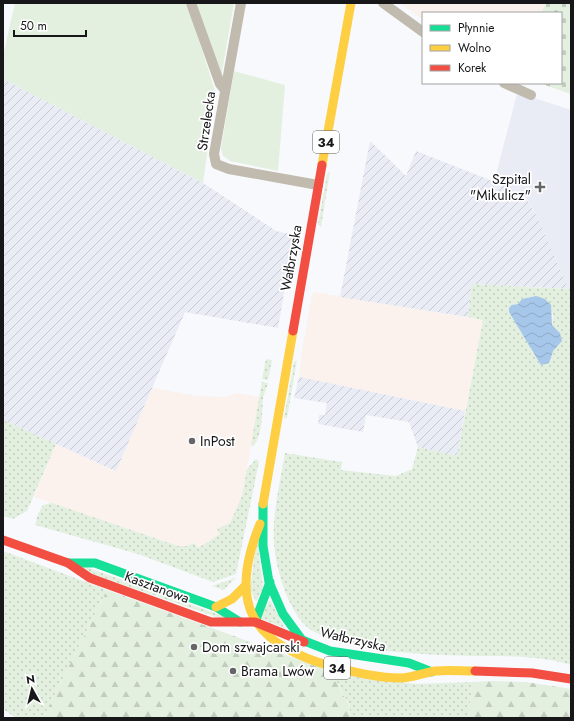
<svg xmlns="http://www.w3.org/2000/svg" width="574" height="721" font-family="Jost,sans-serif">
<defs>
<pattern id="industrial-furrows" width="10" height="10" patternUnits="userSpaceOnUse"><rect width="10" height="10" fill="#e9ebf5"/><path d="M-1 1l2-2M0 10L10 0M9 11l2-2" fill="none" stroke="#c7c9d1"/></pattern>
<pattern id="grass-dots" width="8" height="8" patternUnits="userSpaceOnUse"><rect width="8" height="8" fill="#e3f0df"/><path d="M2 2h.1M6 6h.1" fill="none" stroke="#c2cdbf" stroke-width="1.8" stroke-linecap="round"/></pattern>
<pattern id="forest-firs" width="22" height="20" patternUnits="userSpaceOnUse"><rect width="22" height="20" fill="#e3f0df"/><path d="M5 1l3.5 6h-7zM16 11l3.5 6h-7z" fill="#c2cdbf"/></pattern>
<pattern id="cemetery-stones" width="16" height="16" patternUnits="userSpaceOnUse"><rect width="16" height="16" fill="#e3f0df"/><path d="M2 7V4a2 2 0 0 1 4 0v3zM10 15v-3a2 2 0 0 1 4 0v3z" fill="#c2cdbf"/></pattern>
<pattern id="water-waves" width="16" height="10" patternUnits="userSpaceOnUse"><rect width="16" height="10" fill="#a6c7e9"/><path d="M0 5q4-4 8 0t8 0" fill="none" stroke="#8eaac7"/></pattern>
</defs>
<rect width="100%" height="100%" fill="#f8f9fd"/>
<!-- commercial -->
<g fill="#fbf1ed">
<path d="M400,3H546L541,13H423V20Z"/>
<path d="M314,292L483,320L465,411L299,377L303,345L312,295Z"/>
<path d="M152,388L199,396L225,397L237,393L260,397L242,496L230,523L220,534L198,548L194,543L187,546H179L34,497L56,444L116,471Z"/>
</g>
<!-- industrial -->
<g fill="url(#industrial-furrows)">
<path d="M3,79L203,183L276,231L294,235L278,328L185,312L116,471L3,420Z"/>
<path d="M370,141L406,176L416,151L523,193L539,220L569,289L472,284L468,317L340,297Z"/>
<path d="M299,377L465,411L457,456L418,447L409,422L366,415L363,432L318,424L319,415H325L327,403L294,398Z"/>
</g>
<!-- built -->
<path fill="#e9ebf5" d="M519,93L571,110V287L569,289L539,220L524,193L494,182L517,94Z"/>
<!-- grass -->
<g fill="url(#grass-dots)" fill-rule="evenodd">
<path d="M330,171L321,227L318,224L327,174Z"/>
<path d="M472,284L568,289L571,287V665C541,656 509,656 478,656C437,655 394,654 354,645C340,642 324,638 311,630C290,617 275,568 274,543C272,514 280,483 285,453L342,462L341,470L396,476L412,469L418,447L457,456L483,320L468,317ZM536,296L553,314L552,325L560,333L562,341L553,351L521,331L509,312L512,305L518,304L522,299Z"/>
<path d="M266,359L272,360L268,380L262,379Z"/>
<path d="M297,360L287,418H284L294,362Z"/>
<path d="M262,382L268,383C267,388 264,393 263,398C262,410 263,437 253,446L251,445Z"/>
<path d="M3,420L56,444L27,511L13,519L3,516Z"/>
<path d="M256,459L259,462L236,574L213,582L138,554L35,525L38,514L43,505L52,503L178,546H187L194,543L198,548L220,534L217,529L230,523L242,496L247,469Z"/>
<path d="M257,540L263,587L256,602L250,589Z"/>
<path d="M3,551L107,590L43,718H16L3,709Z"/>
<path d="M83,566L223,616L222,619L84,571Z"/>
<path d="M235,578L224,590L212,586Z"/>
<path d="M270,600L285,628L259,618Z"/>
<path d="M330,671L415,684L472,682L469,718H349L350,706Z"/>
</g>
<!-- forest -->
<g fill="url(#forest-firs)">
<path d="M107,590L330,671L350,707L349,718H43Z"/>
<path d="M491,681L526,682L571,689V718H469L472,682Z"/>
</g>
<!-- cemetery -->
<path fill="url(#cemetery-stones)" d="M546,3H571V94L539,83H561V13H541Z"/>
<!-- garden -->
<g fill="#e3f0df">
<path d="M15,3H185L190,13L217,97L215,98L203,183L3,79V56Z"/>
<path d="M195,3H234L221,78Z"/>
<path d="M234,71L285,85L278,171L230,161L223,156L221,148Z"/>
</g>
<!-- water -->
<path fill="url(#water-waves)" d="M536,296L545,299L551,305L552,325L560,333L562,341L553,351L549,363L541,365L509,312V308L512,305L518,304L522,299Z"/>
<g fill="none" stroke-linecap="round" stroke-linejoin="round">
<!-- street -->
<g stroke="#c1baae" stroke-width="10">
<path d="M191,3L220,84L224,89"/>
<path d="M241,3L214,154L216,164L229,169L318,185"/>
<path d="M383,3L423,32"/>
<path d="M504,83L531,95"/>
</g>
<!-- fast -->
<g stroke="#16e098" stroke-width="9">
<path d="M263,504V546L269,582L283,614L302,640L330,651L409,663L432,672"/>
<path d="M68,563H95L216,607L240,622"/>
<path d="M255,622L270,582"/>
</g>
<!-- slow -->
<g stroke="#ffcf43" stroke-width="9">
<path d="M322,165L351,3"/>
<path d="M263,504L293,331"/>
<path d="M260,524C227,605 252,645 334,667C355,672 378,678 400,678C412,678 423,673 435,671C448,670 462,671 475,671"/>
<path d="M216,607L232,599L245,586"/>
</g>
<!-- jam -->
<g stroke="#f24e42" stroke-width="9">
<path d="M293,331L322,165"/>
<path d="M3,540L68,563L90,578L211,622H255L304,642"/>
<path d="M475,671L532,673L571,679"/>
</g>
</g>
<!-- markers -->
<g fill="#666669" stroke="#fff" stroke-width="1.5">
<path d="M538 181h4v4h4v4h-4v4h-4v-4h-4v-4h4z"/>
<circle cx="192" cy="441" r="4"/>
<circle cx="194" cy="647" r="4"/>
<circle cx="233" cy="671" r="4"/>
</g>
<g text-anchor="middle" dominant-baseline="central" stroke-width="3.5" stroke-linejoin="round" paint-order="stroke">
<!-- shield labels -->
<g fill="#fff" stroke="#5d5d5f" stroke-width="1">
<rect x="313" y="131" width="26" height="22" rx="3"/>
<rect x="324" y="657" width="26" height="22" rx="3"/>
</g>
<g font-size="13" font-weight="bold" fill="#17171a">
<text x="326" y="142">34</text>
<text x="337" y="668">34</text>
</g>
<!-- street labels -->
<g font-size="14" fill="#17171a" stroke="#fff">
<text transform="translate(206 121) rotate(-82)">Strzelecka</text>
<text transform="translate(291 258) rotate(-80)">Wałbrzyska</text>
<text transform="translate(157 587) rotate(20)">Kasztanowa</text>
<text transform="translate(353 639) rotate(13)">Wałbrzyska</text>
</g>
<!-- poi labels -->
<g font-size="14" fill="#17171a" stroke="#fff" text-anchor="start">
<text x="531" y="179" text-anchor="end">Szpital<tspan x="531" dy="16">"Mikulicz"</tspan></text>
<text x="200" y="441">InPost</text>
<text x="202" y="647">Dom szwajcarski</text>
<text x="241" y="671">Brama Lwów</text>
</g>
</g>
<!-- border -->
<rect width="574" height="721" fill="none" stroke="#17171a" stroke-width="8"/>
<!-- legend -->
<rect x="422" y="12" width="140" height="72" fill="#ffffff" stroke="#a2a2a3"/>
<rect x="430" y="25" width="20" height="6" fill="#16e098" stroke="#a2a2a3"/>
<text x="458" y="32" font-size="12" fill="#17171a">Płynnie</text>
<rect x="430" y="45" width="20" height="6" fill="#ffcf43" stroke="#a2a2a3"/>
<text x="458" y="52" font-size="12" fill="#17171a">Wolno</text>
<rect x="430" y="65" width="20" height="6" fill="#f24e42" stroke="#a2a2a3"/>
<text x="458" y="72" font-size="12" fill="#17171a">Korek</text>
<!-- north arrow -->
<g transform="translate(32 689) rotate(352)" stroke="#ffffff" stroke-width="3" paint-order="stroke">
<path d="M0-3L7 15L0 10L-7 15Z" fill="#17171a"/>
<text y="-6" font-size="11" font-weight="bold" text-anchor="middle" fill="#17171a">N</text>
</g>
<!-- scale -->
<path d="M14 30v6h72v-6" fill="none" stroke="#17171a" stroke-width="2"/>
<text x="20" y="30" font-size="12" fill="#17171a" stroke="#ffffff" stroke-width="3" paint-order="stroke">50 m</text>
</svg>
